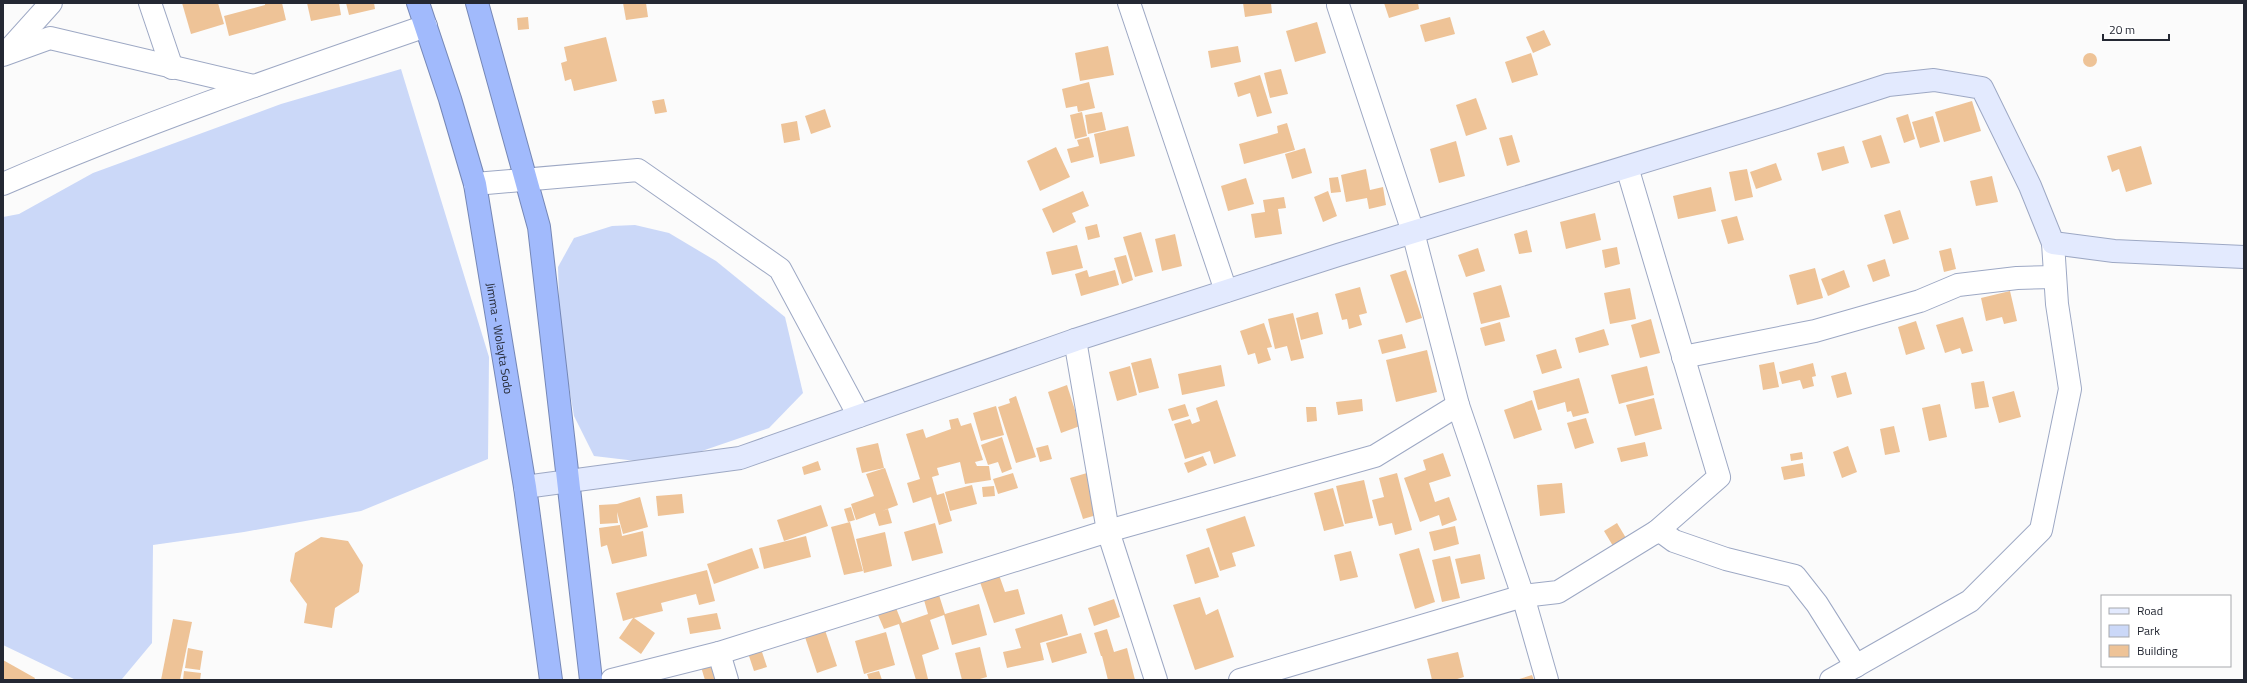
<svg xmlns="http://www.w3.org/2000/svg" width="2247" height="683" font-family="'Titillium Web',sans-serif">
<rect width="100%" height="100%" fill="#fbfbfb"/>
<!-- green -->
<g fill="#cbd8f8">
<path d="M401,69L489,357L488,459L361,511L244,532L153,545L152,643L122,679L76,680L3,645V217L19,214L93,173L281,104Z"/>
<path d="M635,225L669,233L716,261L785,317L803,393L769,428L699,452L636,461L594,456L574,416L560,333L558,267L574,238L612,226Z"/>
</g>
<!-- building -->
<g fill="#eec397">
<path d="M182,3H218L224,24L191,34Z"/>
<path d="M265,3H282L286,20L229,36L224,16L265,5Z"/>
<path d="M307,3H339L341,15L311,21Z"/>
<path d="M346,3H374L375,9L349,15Z"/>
<path d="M623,3H646L648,17L626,20Z"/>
<path d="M1243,3H1271L1272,13L1245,17Z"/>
<path d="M1384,3H1418L1419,9L1389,18Z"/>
<path d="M528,17L529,29L518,30L517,18Z"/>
<path d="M1450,17L1455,34L1425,42L1420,25Z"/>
<path d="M1317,22L1326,53L1295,62L1286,31Z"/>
<path d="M1544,30L1551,45L1533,53L1526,37Z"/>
<path d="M606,37L617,81L574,91L571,79L565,81L561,63L567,61L564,47Z"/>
<path d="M1108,46L1114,75L1080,81L1075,53Z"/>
<path d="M1238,46L1241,62L1211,68L1208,51Z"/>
<circle cx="2090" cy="60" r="7"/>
<path d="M1531,53L1538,75L1512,83L1505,62Z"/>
<path d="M1281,69L1288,94L1270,98L1264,73Z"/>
<path d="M1260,75L1272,113L1257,117L1250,93L1238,97L1234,83Z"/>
<path d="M1089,82L1095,108L1078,112L1077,106L1066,108L1062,89Z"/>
<path d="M1476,98L1487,129L1466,136L1456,105Z"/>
<path d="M664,99L667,112L655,114L652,101Z"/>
<path d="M1972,101L1981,131L1944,142L1935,112Z"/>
<path d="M825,109L831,127L811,134L805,116Z"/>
<path d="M1082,112L1087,136L1075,139L1070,115Z"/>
<path d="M1102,112L1106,130L1088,134L1085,115Z"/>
<path d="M1908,114L1915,139L1904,143L1896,118Z"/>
<path d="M1933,116L1940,142L1920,148L1912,122Z"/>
<path d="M797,121L800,140L784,143L781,124Z"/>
<path d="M1287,123L1295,150L1244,164L1239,144L1278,133L1277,126Z"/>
<path d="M1128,126L1135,156L1100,164L1094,134Z"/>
<path d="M1512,135L1520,162L1507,166L1499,138Z"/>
<path d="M1881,135L1890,163L1871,168L1862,141Z"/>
<path d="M1089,137L1094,157L1071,163L1067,149L1079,146L1077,140Z"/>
<path d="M1456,141L1465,176L1439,183L1430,149Z"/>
<path d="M1844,146L1849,163L1822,171L1817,153Z"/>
<path d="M2141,146L2152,184L2126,192L2119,169L2112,172L2107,156Z"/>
<path d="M1056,147L1070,177L1040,191L1027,161Z"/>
<path d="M1305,148L1312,173L1292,179L1285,154Z"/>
<path d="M1776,163L1782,180L1756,189L1750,172Z"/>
<path d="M1366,169L1370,190L1383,187L1386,205L1369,209L1367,198L1346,202L1341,175Z"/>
<path d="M1747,169L1753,197L1735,201L1729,172Z"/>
<path d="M1992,176L1998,202L1976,206L1970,181Z"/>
<path d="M1338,177L1341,192L1331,193L1329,178Z"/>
<path d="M1246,178L1254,204L1228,211L1221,186Z"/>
<path d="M1711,187L1716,211L1678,219L1673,196Z"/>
<path d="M1083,191L1089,206L1072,213L1076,222L1053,233L1042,209Z"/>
<path d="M1328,191L1337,216L1323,222L1314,197Z"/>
<path d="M1284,197L1286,208L1278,209L1282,234L1255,238L1251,214L1265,212L1263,200Z"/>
<path d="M1900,210L1909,239L1893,244L1884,215Z"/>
<path d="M1595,213L1601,240L1566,249L1560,222Z"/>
<path d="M1737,216L1744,240L1728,244L1721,220Z"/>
<path d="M1097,224L1100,237L1088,240L1085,227Z"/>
<path d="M1527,230L1532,252L1519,254L1514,234Z"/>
<path d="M1141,232L1153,272L1135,277L1123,237Z"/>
<path d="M1175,234L1182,266L1162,271L1155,239Z"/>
<path d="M1077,245L1083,268L1052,275L1046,252Z"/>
<path d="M1617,247L1620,264L1605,268L1602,250Z"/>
<path d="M1478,248L1485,271L1466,277L1458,255Z"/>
<path d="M1951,248L1956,269L1944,272L1939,251Z"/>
<path d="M1126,255L1133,280L1122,284L1114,258Z"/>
<path d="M1885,259L1890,276L1873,282L1867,265Z"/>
<path d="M1815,268L1823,298L1797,305L1789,275Z"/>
<path d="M1087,270L1089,277L1115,270L1119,285L1081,296L1075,274Z"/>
<path d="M1406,270L1422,318L1406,323L1390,275Z"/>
<path d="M1844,270L1850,287L1828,296L1821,279Z"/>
<path d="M1501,285L1510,317L1481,324L1473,293Z"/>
<path d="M1360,287L1367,313L1359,315L1362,325L1349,329L1347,319L1342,320L1335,294Z"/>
<path d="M1630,288L1636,319L1610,324L1604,293Z"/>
<path d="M2010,291L2017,321L2004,324L2002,317L1986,321L1981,298Z"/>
<path d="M1318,312L1323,334L1301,340L1296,318Z"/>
<path d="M1293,313L1304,358L1291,361L1287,346L1275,349L1268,319Z"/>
<path d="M1963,317L1973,351L1962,354L1960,348L1945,353L1936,325Z"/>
<path d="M1651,319L1660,353L1640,358L1631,325Z"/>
<path d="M1916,321L1925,349L1906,355L1898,327Z"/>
<path d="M1500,322L1505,341L1485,346L1480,328Z"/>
<path d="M1264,323L1272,347L1267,348L1271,360L1258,364L1255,353L1248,355L1240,331Z"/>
<path d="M1604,329L1609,345L1579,353L1575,338Z"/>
<path d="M1402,334L1406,348L1382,354L1378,340Z"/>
<path d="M1556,349L1562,368L1542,374L1536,355Z"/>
<path d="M1427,350L1437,392L1396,402L1386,360Z"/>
<path d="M1151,358L1159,388L1139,393L1131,363Z"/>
<path d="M1774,362L1779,387L1763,390L1759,365Z"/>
<path d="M1813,363L1816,376L1812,377L1814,386L1803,389L1800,380L1782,384L1779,372Z"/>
<path d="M1221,365L1225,386L1182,395L1178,374Z"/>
<path d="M1130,366L1137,395L1117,401L1109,372Z"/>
<path d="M1647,366L1654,395L1619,404L1611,375Z"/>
<path d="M1846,372L1852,394L1837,398L1831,376Z"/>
<path d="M1579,378L1589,413L1573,417L1571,411L1567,412L1565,402L1538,410L1533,391Z"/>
<path d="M1984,381L1989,407L1975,409L1971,383Z"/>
<path d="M1067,385L1080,426L1061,433L1048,392Z"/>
<path d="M2014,391L2021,417L1999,423L1992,397Z"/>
<path d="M1016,396L1036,457L1016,463L998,407L1010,403L1009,399Z"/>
<path d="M1654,398L1662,429L1635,436L1626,405Z"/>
<path d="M1362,399L1363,411L1338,415L1336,402Z"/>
<path d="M1217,400L1236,456L1214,464L1210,451L1185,459L1174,424L1190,419L1192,424L1200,421L1196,408Z"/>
<path d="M1532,400L1542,430L1514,439L1504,410Z"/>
<path d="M1185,404L1189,416L1172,421L1168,409Z"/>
<path d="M1940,404L1947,437L1929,441L1922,408Z"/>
<path d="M996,406L1004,435L981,441L973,413Z"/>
<path d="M1306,407H1316L1317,421L1307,422Z"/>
<path d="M958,418L961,426L971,423L983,460L975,462L977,466H989L991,480L965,484L960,462L937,468L939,475L932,477L937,495L944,493L952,521L939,525L931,497L913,503L907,483L920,479L906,434L923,429L926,438L951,429L949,420Z"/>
<path d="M1586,418L1594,443L1575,449L1567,423Z"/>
<path d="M1894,426L1900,452L1885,455L1880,429Z"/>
<path d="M1002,437L1012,469L1002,473L998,462L988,465L981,445Z"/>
<path d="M1645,442L1648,456L1621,462L1617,448Z"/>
<path d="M878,443L884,468L862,473L856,448Z"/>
<path d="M1048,445L1052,459L1040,462L1036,448Z"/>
<path d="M1848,446L1857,472L1842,478L1833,452Z"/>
<path d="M1802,452L1803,459L1791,461L1790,454Z"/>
<path d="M1443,453L1451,476L1429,483L1435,502L1449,497L1457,520L1442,526L1439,515L1420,522L1404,478L1426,470L1423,460Z"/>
<path d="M1203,456L1207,465L1188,473L1184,463Z"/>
<path d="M818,461L821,470L804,475L802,467Z"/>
<path d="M1803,463L1805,476L1784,480L1781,467Z"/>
<path d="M885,468L898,505L882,511L888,509L892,523L879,526L875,513L856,520L851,504L874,496L866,474Z"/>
<path d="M1013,473L1018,488L998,494L993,479Z"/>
<path d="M1087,473L1100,514L1083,519L1070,478Z"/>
<path d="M1397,473L1412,530L1395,535L1392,523L1379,526L1372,500L1384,497L1379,478Z"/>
<path d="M1364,480L1373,518L1345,524L1336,486Z"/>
<path d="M1562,483L1565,513L1540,516L1537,485Z"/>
<path d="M972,485L977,504L950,511L945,492Z"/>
<path d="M994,486L995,496L983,497L982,487Z"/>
<path d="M1333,488L1344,526L1324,531L1314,493Z"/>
<path d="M682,494L684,513L658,516L656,496Z"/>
<path d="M640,497L648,527L623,534L617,512L618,523L600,524L599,505L617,504Z"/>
<path d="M821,505L828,526L784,541L777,520Z"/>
<path d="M851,507L855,520L848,522L844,509Z"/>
<path d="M1245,516L1255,546L1232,553L1236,566L1220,571L1206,529Z"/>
<path d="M850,522L863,571L844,575L831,527Z"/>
<path d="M935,523L943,553L912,561L904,532Z"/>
<path d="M1617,523L1629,543L1616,551L1604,531Z"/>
<path d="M620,525L622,536L643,531L647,556L612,564L607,545L601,547L599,528Z"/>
<path d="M1455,526L1459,544L1434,551L1429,532Z"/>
<path d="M885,532L892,566L864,573L856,539Z"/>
<path d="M806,536L811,557L764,569L759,548Z"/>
<path d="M321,537L348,541L363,565L359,592L335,608L332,628L304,623L307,604L290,581L295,553Z"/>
<path d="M1209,547L1219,577L1195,584L1186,555Z"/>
<path d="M752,548L759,568L714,584L707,564Z"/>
<path d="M1419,548L1435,602L1415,609L1399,554Z"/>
<path d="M1351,551L1358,577L1340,581L1334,555Z"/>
<path d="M1480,554L1485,579L1461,584L1455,559Z"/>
<path d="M1450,556L1460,598L1442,602L1432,560Z"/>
<path d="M707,570L715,601L699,605L696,594L661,603L663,611L634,618L655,633L641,654L619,638L633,618L623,621L616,593Z"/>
<path d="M999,575L1005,592L1018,589L1025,614L994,623L980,582Z"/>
<path d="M939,595L945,614L979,604L987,635L952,645L944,615L930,620L939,649L922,655L928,679L916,680L899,624L884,629L878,615L896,608L902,623L928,614L924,600Z"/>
<path d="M1200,597L1206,615L1218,609L1234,657L1195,670L1173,605Z"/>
<path d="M1114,599L1120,617L1094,626L1088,608Z"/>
<path d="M717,613L721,629L690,634L687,618Z"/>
<path d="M1062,614L1068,635L1040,643L1044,660L1007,668L1003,652L1021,648L1015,629Z"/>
<path d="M173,619L192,622L180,680H161Z"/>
<path d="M1107,629L1114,652L1127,648L1135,680H1108L1102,656H1101L1094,633Z"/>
<path d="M825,630L837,666L817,673L805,637Z"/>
<path d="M886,632L895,665L864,674L855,641Z"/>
<path d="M1081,633L1087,653L1052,663L1046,643Z"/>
<path d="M980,647L987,677L976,680H962L955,653Z"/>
<path d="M188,648L203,651L200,670L185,668Z"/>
<path d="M761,649L767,667L754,671L748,653Z"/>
<path d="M1458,652L1464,677L1454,680H1432L1427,659Z"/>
<path d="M3,660L35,678L34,680H3Z"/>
<path d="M719,662L724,680H705L701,667Z"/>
<path d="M184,671L201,673L200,680H183Z"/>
<path d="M879,671L882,680H869L867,674Z"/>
<path d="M1532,675L1534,680H1516Z"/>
</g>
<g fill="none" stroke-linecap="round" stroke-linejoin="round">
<defs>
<g id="street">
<path d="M150,3L172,68"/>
<path d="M1129,3L1226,291"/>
<path d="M1338,5L1413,232L1458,405L1523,596L1547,680"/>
<path d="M6,53L51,3"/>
<path d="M3,55L50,38L254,86"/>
<path d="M1627,167L1719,477L1655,533"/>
<path d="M3,184C141,124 284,75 426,26"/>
<path d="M475,184L638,170L780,269L859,416"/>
<path d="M1075,340L1108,531L1156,680"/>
<path d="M1683,357L1815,331L1920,301L1958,285L2017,278L2055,277"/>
<path d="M719,653L727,680"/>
<path d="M612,680L719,653L1108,531L1375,456L1458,405"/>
<path d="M1240,680L1523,596L1558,592L1659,530L1674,541L1726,559L1795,576L1817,604L1856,666"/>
<path d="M1831,680L1970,601L2041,530L2070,389L2057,304L2053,243"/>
</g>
<path id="secondary" d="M525,487L740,458L1075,340L1338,255L1783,119L1888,85L1934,80L1982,88L2030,186L2053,243L2114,251L2244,257"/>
<g id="highway">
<path id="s1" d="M418,3L450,99L475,184L525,487L551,680"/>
<path d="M477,3L539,227L591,680"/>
</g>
</defs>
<!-- street casing -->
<use href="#street" stroke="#9da8c4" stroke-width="24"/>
<!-- secondary casing -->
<use href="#secondary" stroke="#9da8c4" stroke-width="24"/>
<!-- highway casing -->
<use href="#highway" stroke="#7587b6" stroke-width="24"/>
<!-- street -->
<use href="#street" stroke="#fff" stroke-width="22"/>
<!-- secondary -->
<use href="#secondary" stroke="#e3eafe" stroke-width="22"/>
<!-- highway -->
<use href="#highway" stroke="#a1bafc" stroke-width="22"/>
</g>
<g text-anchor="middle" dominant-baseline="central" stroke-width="4" stroke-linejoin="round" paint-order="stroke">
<!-- street labels -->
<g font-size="12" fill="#242833" stroke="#fff">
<text stroke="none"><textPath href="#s1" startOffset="346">Jimma - Wolayta Sodo</textPath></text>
</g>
</g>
<!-- border -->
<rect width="2247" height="683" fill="none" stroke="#242833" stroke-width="8"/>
<!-- legend -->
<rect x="2101" y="595" width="130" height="72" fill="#ffffff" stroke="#a7a9ad"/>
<rect x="2109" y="608" width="20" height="6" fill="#e3eafe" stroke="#a7a9ad"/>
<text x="2137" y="615" font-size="12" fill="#242833">Road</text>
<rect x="2109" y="625" width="20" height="12" fill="#cbd8f8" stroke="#a7a9ad"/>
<text x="2137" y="635" font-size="12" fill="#242833">Park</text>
<rect x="2109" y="645" width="20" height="12" fill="#eec397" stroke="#a7a9ad"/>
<text x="2137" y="655" font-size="12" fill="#242833">Building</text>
<!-- scale -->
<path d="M2103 34v6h66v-6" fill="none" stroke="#242833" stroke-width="2"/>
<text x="2109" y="34" font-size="12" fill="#242833" stroke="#ffffff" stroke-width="3" paint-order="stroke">20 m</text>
</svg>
